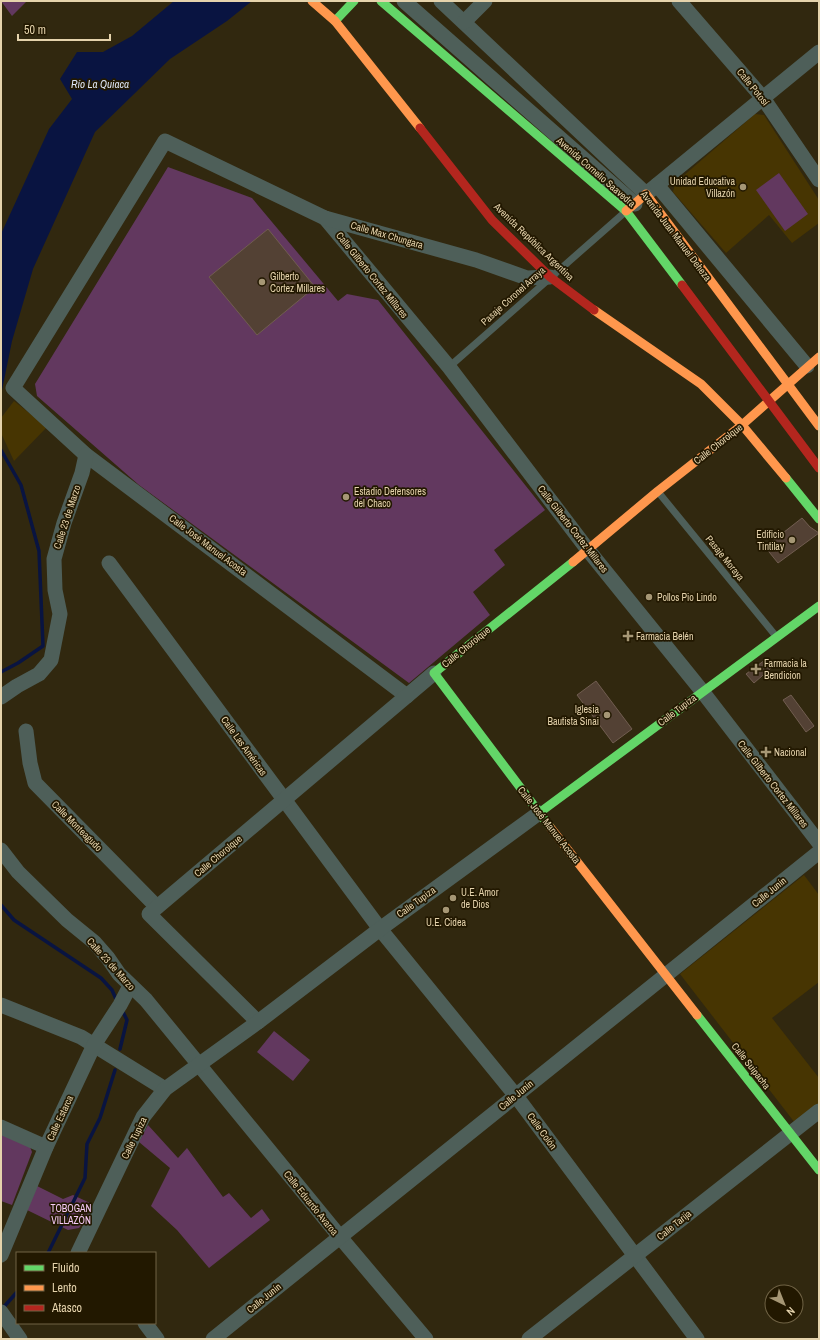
<svg xmlns="http://www.w3.org/2000/svg" width="820" height="1340" font-family="'Archivo Narrow',sans-serif">
<rect width="100%" height="100%" fill="#31280f"/>
<!-- built -->
<g fill="#473502">
<path d="M755,114L764,115L819,200V223L792,243L769,215L726,253L673,192L675,183Z"/>
<path d="M14,401L47,427L14,461L1,433V418Z"/>
<path d="M804,875L819,895V982L772,1018L819,1078V1104L795,1123L680,974Z"/>
</g>
<!-- green -->
<g fill="#62385f">
<path d="M1,1H27L12,16Z"/>
<path d="M168,167L252,198L338,301L347,294L378,300L545,510L494,550L505,565L473,592L490,615L409,683L139,485L37,396L35,384Z"/>
<path d="M779,173L808,214L785,231L756,190Z"/>
<path d="M274,1031L310,1060L293,1081L257,1052Z"/>
<path d="M148,1125L178,1158L187,1148L223,1197L229,1193L251,1218L262,1209L270,1220L209,1268L177,1230L151,1206L170,1168L139,1142Z"/>
<path d="M1,1133L29,1144L32,1152L12,1205L1,1201Z"/>
<path d="M37,1186L63,1199L73,1195L90,1203L87,1218L79,1228L68,1230L27,1210Z"/>
</g>
<!-- water -->
<path fill="#091441" d="M174,1H252L227,21L170,59L95,132L33,269L12,341L1,395V234L49,129L72,99L60,79L77,52H103L132,36Z"/>
<g fill="none" stroke-linecap="round" stroke-linejoin="round">
<!-- stream -->
<g stroke="#091441" stroke-width="3.5">
<path d="M1,450L21,485L39,551L43,646L18,663L1,672"/>
<path d="M1,905L14,920L101,978L112,990L116,999"/>
<path d="M120,1049L127,1020L123,1012"/>
<path d="M48,1253L85,1178L87,1144L100,1118L115,1070"/>
<path d="M2,1309L17,1292"/>
</g>
</g>
<!-- building -->
<g fill="#534134" stroke="#715d50">
<path d="M268,229L315,287L257,335L209,277Z"/>
<path d="M802,518L810,527L819,533L778,563L765,547Z"/>
<path d="M765,660L771,668L754,683L746,674Z"/>
<path d="M596,681L632,729L613,743L577,695Z"/>
<path d="M791,695L814,726L806,732L783,700Z"/>
</g>
<g fill="none" stroke-linecap="round" stroke-linejoin="round">
<!-- lane -->
<g stroke="#4e5f59" stroke-width="7">
<path d="M449,367L624,213"/>
<path d="M659,493L775,635"/>
</g>
<!-- street -->
<g stroke="#4e5f59" stroke-width="15">
<path d="M404,1L635,204"/>
<path d="M441,1L646,194L819,52"/>
<path d="M679,1L763,98L819,180"/>
<path d="M464,22L485,1"/>
<path d="M657,185L807,366"/>
<path d="M325,218L449,367L588,550L702,691L819,843"/>
<path d="M109,563L380,929L516,1096L697,1339"/>
<path d="M407,696L86,455L13,388L165,141L325,218L476,260L527,278L550,277"/>
<path d="M1,697L17,686L39,674L51,660L60,614L55,590L54,559L64,523L82,473L86,455"/>
<path d="M26,731L30,763L35,783L157,907"/>
<path d="M1,850L18,872L67,920L94,942L108,958L119,974L146,1000L340,1237L426,1339"/>
<path d="M1,1005L81,1037L165,1089"/>
<path d="M258,1022L149,914L434,673"/>
<path d="M1,1127L46,1147"/>
<path d="M78,1253L143,1117L165,1089L258,1022L380,929L539,813"/>
<path d="M1,1255L46,1147L94,1045L120,1005L130,986"/>
<path d="M1,1312L20,1339"/>
<path d="M145,1323L157,1339"/>
<path d="M213,1339L819,852"/>
<path d="M529,1339L819,1111"/>
</g>
<!-- fast -->
<g stroke="#63d668" stroke-width="9">
<path d="M381,1L626,211L682,285"/>
<path d="M335,21L354,1"/>
<path d="M786,478L819,519"/>
<path d="M539,813L819,606"/>
<path d="M550,827L434,673L573,562"/>
<path d="M697,1015L819,1170"/>
</g>
<!-- slow -->
<g stroke="#ff974d" stroke-width="9">
<path d="M312,1L335,21L420,128"/>
<path d="M626,211L646,194L819,426"/>
<path d="M594,310L701,384L742,425L786,478"/>
<path d="M573,562L658,491L742,425L819,357"/>
<path d="M550,827L697,1015"/>
</g>
<!-- jam -->
<g stroke="#b3261e" stroke-width="9">
<path d="M420,128L492,220L550,277L594,310"/>
<path d="M682,285L819,468"/>
</g>
</g>
<!-- markers -->
<g fill="#a69775" stroke="#221800" stroke-width="1.5">
<circle cx="743" cy="187" r="4"/>
<circle cx="262" cy="282" r="4"/>
<circle cx="346" cy="497" r="4"/>
<circle cx="792" cy="540" r="4"/>
<circle cx="649" cy="597" r="4"/>
<path d="M626 630h4v4h4v4h-4v4h-4v-4h-4v-4h4z"/>
<path d="M754 663h4v4h4v4h-4v4h-4v-4h-4v-4h4z"/>
<circle cx="607" cy="715" r="4"/>
<path d="M764 746h4v4h4v4h-4v4h-4v-4h-4v-4h4z"/>
<circle cx="453" cy="898" r="4"/>
<circle cx="446" cy="910" r="4"/>
</g>
<g text-anchor="middle" dominant-baseline="central" stroke-width="3.5" stroke-linejoin="round" paint-order="stroke">
<!-- street labels -->
<g font-size="10" fill="#e5d3ac" stroke="#221800">
<text transform="translate(753 87) rotate(51)">Calle Potosí</text>
<text transform="translate(596 172) rotate(41)">Avenida Cornelio Saavedra</text>
<text transform="translate(387 235) rotate(16)">Calle Max Chungara</text>
<text transform="translate(676 236) rotate(53)">Avenida Juan Manuel Deheza</text>
<text transform="translate(534 242) rotate(44)">Avenida República Argentina</text>
<text transform="translate(372 275) rotate(51)">Calle Gilberto Cortez Millares</text>
<text transform="translate(513 296) rotate(-42)">Pasaje Coronel Arraya</text>
<text transform="translate(718 444) rotate(-38)">Calle Chorolque</text>
<text transform="translate(67 517) rotate(-72)">Calle 23 de Marzo</text>
<text transform="translate(573 529) rotate(52)">Calle Gilberto Cortez Millares</text>
<text transform="translate(208 545) rotate(37)">Calle José Manuel Acosta</text>
<text transform="translate(725 558) rotate(51)">Pasaje Moraya</text>
<text transform="translate(466 647) rotate(-39)">Calle Chorolque</text>
<text transform="translate(677 710) rotate(-37)">Calle Tupiza</text>
<text transform="translate(244 746) rotate(54)">Calle Las Américas</text>
<text transform="translate(773 784) rotate(52)">Calle Gilberto Cortez Millares</text>
<text transform="translate(549 825) rotate(52)">Calle José Manuel Acosta</text>
<text transform="translate(77 826) rotate(45)">Calle Monteagudo</text>
<text transform="translate(218 856) rotate(-40)">Calle Chorolque</text>
<text transform="translate(769 892) rotate(-39)">Calle Junín</text>
<text transform="translate(416 902) rotate(-36)">Calle Tupiza</text>
<text transform="translate(111 964) rotate(48)">Calle 23 de Marzo</text>
<text transform="translate(751 1066) rotate(52)">Calle Suipacha</text>
<text transform="translate(516 1095) rotate(-39)">Calle Junín</text>
<text transform="translate(60 1118) rotate(-65)">Calle Estarca</text>
<text transform="translate(542 1131) rotate(54)">Calle Colón</text>
<text transform="translate(134 1138) rotate(-64)">Calle Tupiza</text>
<text transform="translate(311 1203) rotate(51)">Calle Eduardo Avaroa</text>
<text transform="translate(674 1225) rotate(-39)">Calle Tarija</text>
<text transform="translate(264 1298) rotate(-39)">Calle Junín</text>
</g>
<!-- poi labels -->
<g font-size="10" fill="#e5d3ac" stroke="#221800" text-anchor="start">
<text x="735" y="181" text-anchor="end">Unidad Educativa<tspan x="735" dy="12">Villazón</tspan></text>
<text x="270" y="276">Gilberto<tspan x="270" dy="12">Cortez Millares</tspan></text>
<text x="354" y="491">Estadio Defensores<tspan x="354" dy="12">del Chaco</tspan></text>
<text x="784" y="534" text-anchor="end">Edificio<tspan x="784" dy="12">Tintilay</tspan></text>
<text x="657" y="597">Pollos Pio Lindo</text>
<text x="636" y="636">Farmacia Belén</text>
<text x="764" y="663">Farmacia la<tspan x="764" dy="12">Bendicion</tspan></text>
<text x="599" y="709" text-anchor="end">Iglesia<tspan x="599" dy="12">Bautista Sinai</tspan></text>
<text x="774" y="752">Nacional</text>
<text x="461" y="892">U.E. Amor<tspan x="461" dy="12">de Dios</tspan></text>
<text x="446" y="922" text-anchor="middle">U.E. Cidea</text>
</g>
<!-- park labels -->
<g font-size="10" fill="#f7cbf7" stroke="#221800">
<text x="71" y="1208">TOBOGAN<tspan x="71" dy="12">VILLAZÓN</tspan></text>
</g>
<!-- water labels -->
<g font-size="11" font-style="italic" fill="#dbe3f5" stroke="#221800">
<text x="100" y="84">Río La Quiaca</text>
</g>
</g>
<!-- border -->
<rect width="820" height="1340" fill="none" stroke="#e5d3ac" stroke-width="4"/>
<!-- legend -->
<rect x="16" y="1252" width="140" height="72" fill="#221800" stroke="#706345"/>
<rect x="24" y="1265" width="20" height="6" fill="#63d668" stroke="#706345"/>
<text x="52" y="1272" font-size="12" fill="#e5d3ac">Fluido</text>
<rect x="24" y="1285" width="20" height="6" fill="#ff974d" stroke="#706345"/>
<text x="52" y="1292" font-size="12" fill="#e5d3ac">Lento</text>
<rect x="24" y="1305" width="20" height="6" fill="#b3261e" stroke="#706345"/>
<text x="52" y="1312" font-size="12" fill="#e5d3ac">Atasco</text>
<!-- north arrow -->
<g transform="translate(784 1304) rotate(137)"><circle r="19" fill="#221800" stroke="#706345"/>
<path d="M0-3L7 15L0 10L-7 15Z" fill="#a69775"/>
<text y="-6" font-size="11" font-weight="bold" text-anchor="middle" fill="#e5d3ac">N</text>
</g>
<!-- scale -->
<path d="M18 34v6h92v-6" fill="none" stroke="#e5d3ac" stroke-width="2"/>
<text x="24" y="34" font-size="12" fill="#e5d3ac" stroke="#221800" stroke-width="3" paint-order="stroke">50 m</text>
</svg>
